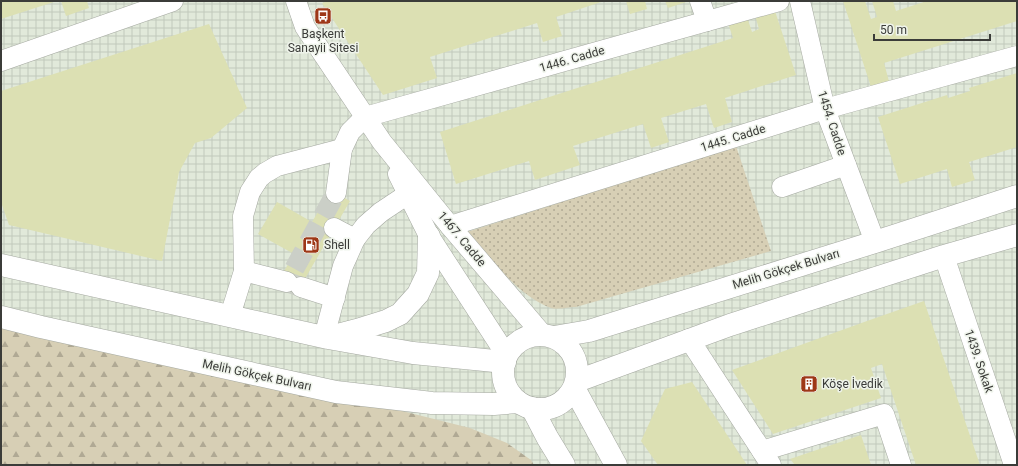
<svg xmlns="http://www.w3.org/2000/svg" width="1018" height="466" font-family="Roboto,sans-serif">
<defs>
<pattern id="industrial-grid" width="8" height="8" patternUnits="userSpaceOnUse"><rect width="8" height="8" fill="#e1e9da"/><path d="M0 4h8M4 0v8" fill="none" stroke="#c2c9bc"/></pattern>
<pattern id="forest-firs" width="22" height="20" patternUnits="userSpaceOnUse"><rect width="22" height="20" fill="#d7cfb5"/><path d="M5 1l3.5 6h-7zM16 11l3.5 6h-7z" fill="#b0a994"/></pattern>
<pattern id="park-dots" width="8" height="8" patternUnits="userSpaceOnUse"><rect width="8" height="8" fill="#d7cfb5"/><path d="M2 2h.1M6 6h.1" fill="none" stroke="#b0a994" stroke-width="1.8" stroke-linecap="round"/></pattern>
</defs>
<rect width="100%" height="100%" fill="#eff4eb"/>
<!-- industrial -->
<rect fill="url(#industrial-grid)" x="1" y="1" width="1016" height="464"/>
<!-- forest -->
<path fill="url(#forest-firs)" d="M1,325L402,411L470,428L507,443L531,460L534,465H1Z"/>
<!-- park -->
<path fill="url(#park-dots)" d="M736,146L771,251L576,307C569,307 557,310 551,308C518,296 490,258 467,232Z"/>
<!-- building -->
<g fill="#dce0b3">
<path d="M1,1H57L1,19Z"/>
<path d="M61,1H87L89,8L66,16Z"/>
<path d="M328,1H604L556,17L562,36L543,42L537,23L430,57L437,78L383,95L322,3Z"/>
<path d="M626,1H645L647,9L630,14Z"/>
<path d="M665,1H689L668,8Z"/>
<path d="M843,1H865L871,19L877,17L872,1H893L896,11L927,1H1017V21L884,63L890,85L872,90Z"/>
<path d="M773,5L796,75L725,98L732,122L714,128L706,104L661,118L669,142L651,148L643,124L573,146L580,165L535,180L529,161L456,184L440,132L733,38L726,17L745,11L752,32L759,29L754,12Z"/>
<path d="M209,24L247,108L211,138L195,143L179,172L162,261L9,225L1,202V91Z"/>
<path d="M1017,73V147L969,162L975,180L952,187L947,169L900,184L878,117L947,95L948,98L970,91L969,88Z"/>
<path d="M331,190L350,201L299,289L280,278L294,254L258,234L277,202L312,222Z"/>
<path d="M924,301L980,465H916L882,364L871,368L881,398L773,434L732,370L867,321Z"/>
<path d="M692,382L747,465H658L641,441L665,389Z"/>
<path d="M861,435L871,465H795L790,459Z"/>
</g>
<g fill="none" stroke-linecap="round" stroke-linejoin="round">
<!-- minor-tunnel -->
<path stroke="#cbcfc7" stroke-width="20" stroke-dasharray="20 10" stroke-linecap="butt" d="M301,287L287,282L336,193"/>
<defs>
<g id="minor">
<path d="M296,1L305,27L382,142L450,226L543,335"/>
<path d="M700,1L707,21"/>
<path d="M800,1L825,109L875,242"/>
<path d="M1,61L173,1"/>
<path d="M398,174L429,236L507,356"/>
<path d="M782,187L846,165"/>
<path d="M336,193L342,149L350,132L365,117L779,1"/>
<path d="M450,226L825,109L1017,56"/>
<path d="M334,228L355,239"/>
<path d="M944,256L1014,465"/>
<path d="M244,271L243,216L250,192L259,178L265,173L277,166L342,149"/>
<path d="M301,287L335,298"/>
<path d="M230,316L244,271L287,282"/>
<path d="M324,337L343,266L355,239L366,225L381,212L408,194"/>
<path d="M689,339L771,465"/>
<path d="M762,451L884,414L901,465"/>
</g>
<g id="major">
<path d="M1,265L328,338L413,353L505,362"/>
<path d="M1,317L41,327L336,392L432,403L494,404L518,402"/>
<circle cx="540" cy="372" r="37"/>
<path d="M334,336L357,330L386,321L400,314L418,294L428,273L429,236"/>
<path d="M554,337L589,331L875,242L1017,196"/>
<path d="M577,381L730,325L944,256L1017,235"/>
<path d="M574,388L616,465"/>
<path d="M532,408L547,437L564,465"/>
</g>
</defs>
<!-- minor casing -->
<use href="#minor" stroke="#a5a9a1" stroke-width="21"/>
<!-- major casing -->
<use href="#major" stroke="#a5a9a1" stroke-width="23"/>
<!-- minor -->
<use href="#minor" stroke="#fff" stroke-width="20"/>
<!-- major -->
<use href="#major" stroke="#fff" stroke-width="22"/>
</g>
<!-- icons -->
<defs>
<symbol id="bus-square" viewBox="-11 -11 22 22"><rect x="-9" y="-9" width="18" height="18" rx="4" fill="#9e3717" stroke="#eff4eb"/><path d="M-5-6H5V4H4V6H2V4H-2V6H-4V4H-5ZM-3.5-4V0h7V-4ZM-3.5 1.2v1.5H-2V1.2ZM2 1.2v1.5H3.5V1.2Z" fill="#fff"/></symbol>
<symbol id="fuel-square" viewBox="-11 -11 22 22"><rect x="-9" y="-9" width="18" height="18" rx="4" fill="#9e3717" stroke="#eff4eb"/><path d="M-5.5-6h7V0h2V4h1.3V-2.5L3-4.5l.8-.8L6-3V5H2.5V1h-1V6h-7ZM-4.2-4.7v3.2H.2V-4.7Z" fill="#fff"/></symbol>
<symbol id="building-square" viewBox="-11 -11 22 22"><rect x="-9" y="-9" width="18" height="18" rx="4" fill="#9e3717" stroke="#eff4eb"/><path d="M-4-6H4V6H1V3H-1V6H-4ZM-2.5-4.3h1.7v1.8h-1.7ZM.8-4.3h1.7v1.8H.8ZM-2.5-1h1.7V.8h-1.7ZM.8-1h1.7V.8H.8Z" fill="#fff"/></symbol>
</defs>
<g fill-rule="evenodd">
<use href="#bus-square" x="313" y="6" width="20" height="20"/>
<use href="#fuel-square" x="301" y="235" width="20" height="20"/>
<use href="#building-square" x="799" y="374" width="20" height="20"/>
</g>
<g text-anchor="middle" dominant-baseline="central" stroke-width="3" stroke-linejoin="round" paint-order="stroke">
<!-- poi labels -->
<g font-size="12" fill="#3b3c39" stroke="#eff4eb" text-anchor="start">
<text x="323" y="34" text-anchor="middle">Başkent<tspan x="323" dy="14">Sanayii Sitesi</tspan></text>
<text x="324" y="245">Shell</text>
<text x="822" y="384">Köşe İvedik</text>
</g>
<!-- street labels -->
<g font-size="12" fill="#3b3c39" stroke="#eff4eb">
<text transform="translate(572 59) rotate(-16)">1446. Cadde</text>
<text transform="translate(832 123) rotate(72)">1454. Cadde</text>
<text transform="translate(733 138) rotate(-17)">1445. Cadde</text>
<text transform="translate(462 239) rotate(50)">1467. Cadde</text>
<text transform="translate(786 269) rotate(-17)">Melih Gökçek Bulvarı</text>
<text transform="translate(979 361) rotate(71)">1439. Sokak</text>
<text transform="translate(257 375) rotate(12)">Melih Gökçek Bulvarı</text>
</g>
</g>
<!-- border -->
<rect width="1018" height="466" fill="none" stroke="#3b3c39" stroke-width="4"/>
<!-- scale -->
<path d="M874 34v6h116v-6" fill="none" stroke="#3b3c39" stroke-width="2"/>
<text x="880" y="34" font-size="12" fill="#3b3c39" stroke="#eff4eb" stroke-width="3" paint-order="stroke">50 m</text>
</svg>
